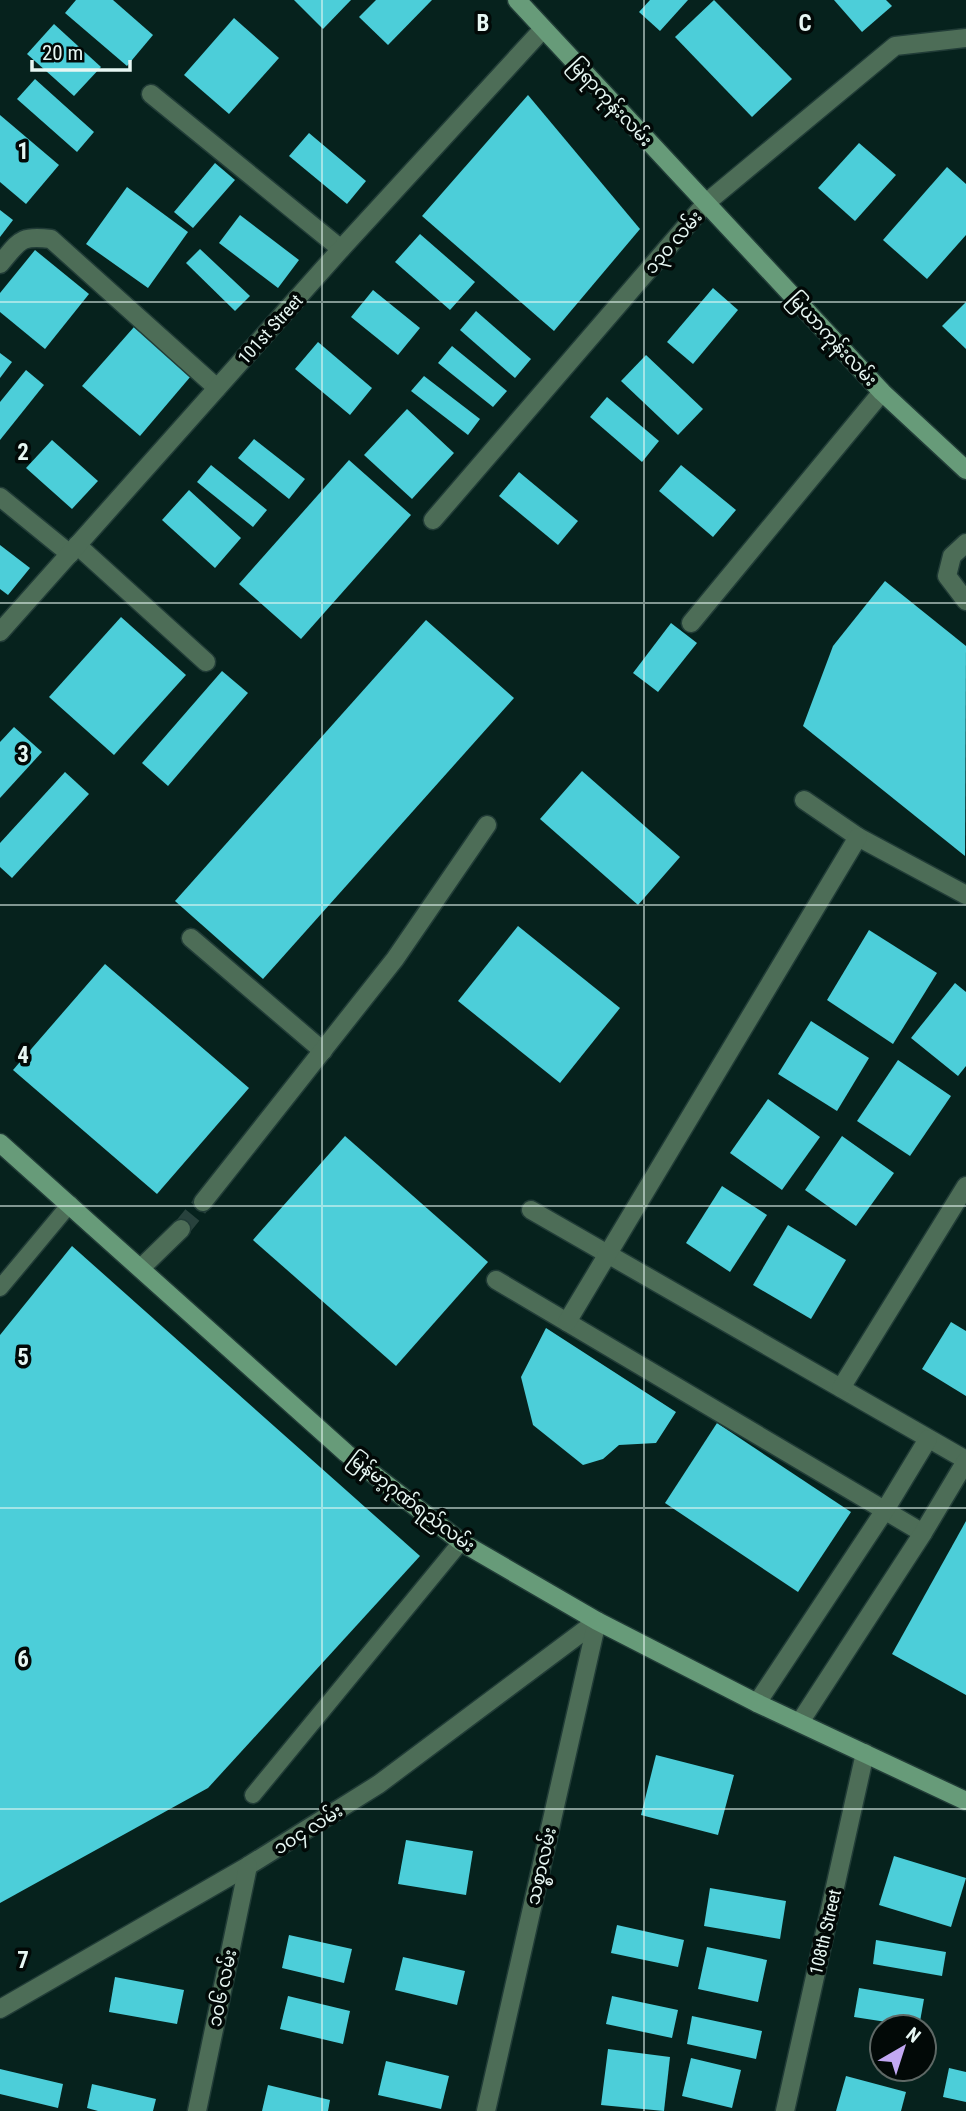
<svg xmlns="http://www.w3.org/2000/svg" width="966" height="2111" font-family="'Roboto Condensed','Noto Sans Myanmar',sans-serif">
<rect width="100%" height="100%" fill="#06221d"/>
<!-- building -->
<g fill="#4cced9">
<path d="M76,0H113L153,35L127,66L65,13Z"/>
<path d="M294,0H351L323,29Z"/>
<path d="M376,0H432L388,45L359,17Z"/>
<path d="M650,0H688L660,31L639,12Z"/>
<path d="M714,0L792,79L752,117L675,37Z"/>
<path d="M834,0H886L892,6L862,32Z"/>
<path d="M234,18L279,58L229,114L184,75Z"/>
<path d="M54,24L101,67L74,96L27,54Z"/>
<path d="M35,79L94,132L77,152L17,99Z"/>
<path d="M528,95L640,229L554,331L422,216Z"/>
<path d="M0,115L59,165L26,204L0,182Z"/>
<path d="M309,133L366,181L347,204L289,156Z"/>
<path d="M859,143L896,175L855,221L818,188Z"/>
<path d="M215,163L235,180L193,228L174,212Z"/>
<path d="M947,167L966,184V235L927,279L883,240Z"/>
<path d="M127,187L188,232L148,288L86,244Z"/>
<path d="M0,210L13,220L0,237Z"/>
<path d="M240,215L299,260L278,288L219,243Z"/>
<path d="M420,234L475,282L450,310L395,262Z"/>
<path d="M200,249L250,296L235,311L186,263Z"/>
<path d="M35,250L89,294L45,349L0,312V293Z"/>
<path d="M713,288L738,310L693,364L667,342Z"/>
<path d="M373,290L420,328L398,355L351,317Z"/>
<path d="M966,302V349L942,326Z"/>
<path d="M476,311L531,359L515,378L460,330Z"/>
<path d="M134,327L191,376L140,436L82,386Z"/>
<path d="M318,342L372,388L350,415L295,369Z"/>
<path d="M452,346L507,391L493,407L438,363Z"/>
<path d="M0,353L12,362L0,378Z"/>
<path d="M646,355L703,409L678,435L621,381Z"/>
<path d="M26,370L44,385L0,440V402Z"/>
<path d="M424,376L480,419L468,435L411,391Z"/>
<path d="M607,397L659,441L642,462L590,417Z"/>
<path d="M407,409L454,453L412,499L364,455Z"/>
<path d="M254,439L305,479L289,499L238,458Z"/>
<path d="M52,440L98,481L72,509L26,468Z"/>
<path d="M349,460L411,515L301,639L239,584Z"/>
<path d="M211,465L267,510L253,527L197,482Z"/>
<path d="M681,465L736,510L713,537L659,491Z"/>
<path d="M519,472L578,521L558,545L499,496Z"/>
<path d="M189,490L241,538L215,568L162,520Z"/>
<path d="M0,545L30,568L8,595L0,589Z"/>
<path d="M885,581L966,646L965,856L803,726L833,646Z"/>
<path d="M121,617L186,675L114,755L49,697Z"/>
<path d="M426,620L514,698L263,979L175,901Z"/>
<path d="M671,623L697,643L658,692L633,673Z"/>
<path d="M222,671L248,693L168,786L142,763Z"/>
<path d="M14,727L42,752L0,798V742Z"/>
<path d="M582,771L680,857L638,905L540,819Z"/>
<path d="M65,772L89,794L12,878L0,867V843Z"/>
<path d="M518,926L620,1008L560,1083L458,1001Z"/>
<path d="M869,930L937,973L893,1044L827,1000Z"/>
<path d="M105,964L249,1088L157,1194L13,1070Z"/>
<path d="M955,983L966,992V1066L958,1076L911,1038Z"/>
<path d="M811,1021L869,1058L837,1111L778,1074Z"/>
<path d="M898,1060L951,1096L910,1156L857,1121Z"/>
<path d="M768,1099L820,1137L782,1190L730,1153Z"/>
<path d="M345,1136L488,1262L396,1366L253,1240Z"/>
<path d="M842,1136L894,1173L856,1226L805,1190Z"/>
<path d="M722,1186L767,1215L730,1272L686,1243Z"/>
<path d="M788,1225L846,1260L811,1319L753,1285Z"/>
<path d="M72,1246L420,1556L208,1788L0,1903V1335Z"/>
<path d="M951,1322L966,1331V1396L922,1369Z"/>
<path d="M546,1328L676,1412L656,1443L619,1445L603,1459L583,1465L533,1425L521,1377Z"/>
<path d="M717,1423L851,1512L798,1592L665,1503Z"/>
<path d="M966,1521V1695L892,1654Z"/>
<path d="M656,1755L734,1775L718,1835L641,1815Z"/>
<path d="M406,1840L473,1851L466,1895L398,1884Z"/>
<path d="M894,1856L966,1878L951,1927L879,1905Z"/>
<path d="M710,1888L786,1901L780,1939L704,1926Z"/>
<path d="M617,1925L684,1940L678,1967L611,1953Z"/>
<path d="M289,1935L352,1949L344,1983L282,1968Z"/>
<path d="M876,1940L946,1952L942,1976L873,1964Z"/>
<path d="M707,1947L767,1960L758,2002L698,1989Z"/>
<path d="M403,1957L465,1971L457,2005L395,1990Z"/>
<path d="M115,1977L184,1990L177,2024L109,2012Z"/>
<path d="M859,1988L924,1999L919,2027L854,2017Z"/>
<path d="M288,1996L350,2011L343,2044L280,2029Z"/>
<path d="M612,1996L678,2010L672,2038L606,2024Z"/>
<path d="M692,2016L762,2031L756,2059L687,2044Z"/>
<path d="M608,2049L670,2057L664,2111L601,2105Z"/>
<path d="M691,2058L741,2070L732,2108L682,2096Z"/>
<path d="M386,2061L449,2076L441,2109L378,2095Z"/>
<path d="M949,2068L966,2072V2102L943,2097Z"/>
<path d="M0,2069L63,2084L58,2108L0,2094Z"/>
<path d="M846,2076L906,2092L901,2111H836Z"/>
<path d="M92,2084L156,2099L153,2111H98L87,2108Z"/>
<path d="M268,2085L330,2100L328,2111H262Z"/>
</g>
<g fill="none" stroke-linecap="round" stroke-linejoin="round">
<!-- street-tunnel -->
<path stroke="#28423d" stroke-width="18" stroke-dasharray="18 9" stroke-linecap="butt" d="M181,1229L203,1202"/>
<defs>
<g id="lane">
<path d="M0,1288L70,1204"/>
<path d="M253,1795L461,1542"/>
</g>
<g id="street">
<path d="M151,94L341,249"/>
<path d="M0,264C20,241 19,235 51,239L217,388"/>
<path d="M0,497L70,554"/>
<path d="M433,520L706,203L895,46L966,38"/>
<path d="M966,543L952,556L947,576L966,601"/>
<path d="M77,545L206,662"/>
<path d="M691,623L882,392"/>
<path d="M0,632L341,249L543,29"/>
<path d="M804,800L858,837L966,895"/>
<path d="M191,938L323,1051"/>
<path d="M203,1202L395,959L487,825"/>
<path d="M531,1210L966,1460"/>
<path d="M141,1268L181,1229"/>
<path d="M496,1280L923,1533"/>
<path d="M567,1322L858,837"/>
<path d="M841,1388L966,1186"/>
<path d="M757,1703L885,1510L928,1439"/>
<path d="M800,1722L923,1533L966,1461"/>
<path d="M0,2009L248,1866L379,1784L597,1621"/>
<path d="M197,2111L248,1866"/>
<path d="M486,2111L597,1621"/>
<path d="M785,2111L865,1753"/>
</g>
<g id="secondary">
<path d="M517,0L882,392L966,470"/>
<path d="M0,1143L346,1453L461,1542L597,1621L757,1703L966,1801"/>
</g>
</defs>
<!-- lane casing -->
<use href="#lane" stroke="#213c37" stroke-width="19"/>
<!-- street casing -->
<use href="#street" stroke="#213c37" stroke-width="21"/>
<!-- secondary casing -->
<use href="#secondary" stroke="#213c37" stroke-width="21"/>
<!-- lane -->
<use href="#lane" stroke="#4d6d57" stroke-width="16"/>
<!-- street -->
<use href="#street" stroke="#4d6d57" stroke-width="18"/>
<!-- secondary -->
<use href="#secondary" stroke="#679b79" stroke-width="18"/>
</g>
<!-- grid -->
<path fill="none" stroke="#e7f7f3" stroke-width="2" stroke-opacity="0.55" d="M322,0V2111M644,0V2111M0,302H966M0,603H966M0,905H966M0,1206H966M0,1508H966M0,1809H966"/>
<g text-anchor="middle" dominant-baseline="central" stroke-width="7" stroke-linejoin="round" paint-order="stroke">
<!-- street labels -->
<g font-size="18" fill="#e7f7f3" stroke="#020907">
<text transform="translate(611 102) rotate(47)">မြရာကုန်းလမ်း</text>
<text transform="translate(673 242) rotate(-49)">၁၃၀ လမ်း</text>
<text transform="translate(270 329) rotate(-48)">101st Street</text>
<text transform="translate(833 339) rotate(47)">မြယာကုန်းလမ်း</text>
<text transform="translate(412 1502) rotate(37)">မြန်မာ့ဂုဏ်ရည်လမ်း</text>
<text transform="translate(308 1829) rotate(-32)">၁၀၄ လမ်း</text>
<text transform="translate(541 1866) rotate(-77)">သစ္စာလမ်း</text>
<text transform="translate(825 1932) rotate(-77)">108th Street</text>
<text transform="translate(222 1988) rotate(-78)">၁၀၆ လမ်း</text>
</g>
</g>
<g font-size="23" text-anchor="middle" font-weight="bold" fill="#e7f7f3" stroke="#020907" stroke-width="7" stroke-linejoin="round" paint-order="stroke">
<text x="483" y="31">B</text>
<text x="805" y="31">C</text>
<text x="23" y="159">1</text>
<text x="23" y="460">2</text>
<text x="23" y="762">3</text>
<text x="23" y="1063">4</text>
<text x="23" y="1365">5</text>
<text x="23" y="1667">6</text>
<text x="23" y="1968">7</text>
</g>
<!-- north arrow -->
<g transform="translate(903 2048) rotate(39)"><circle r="33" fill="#020907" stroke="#5e6865" stroke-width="2"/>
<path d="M0-5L12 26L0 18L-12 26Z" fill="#c2a8f3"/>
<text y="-10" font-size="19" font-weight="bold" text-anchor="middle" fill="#e7f7f3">N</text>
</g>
<!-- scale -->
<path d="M32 60v10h98v-10" fill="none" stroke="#e7f7f3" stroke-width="3.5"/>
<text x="42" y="60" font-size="21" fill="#e7f7f3" stroke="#020907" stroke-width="5" paint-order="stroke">20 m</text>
</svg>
